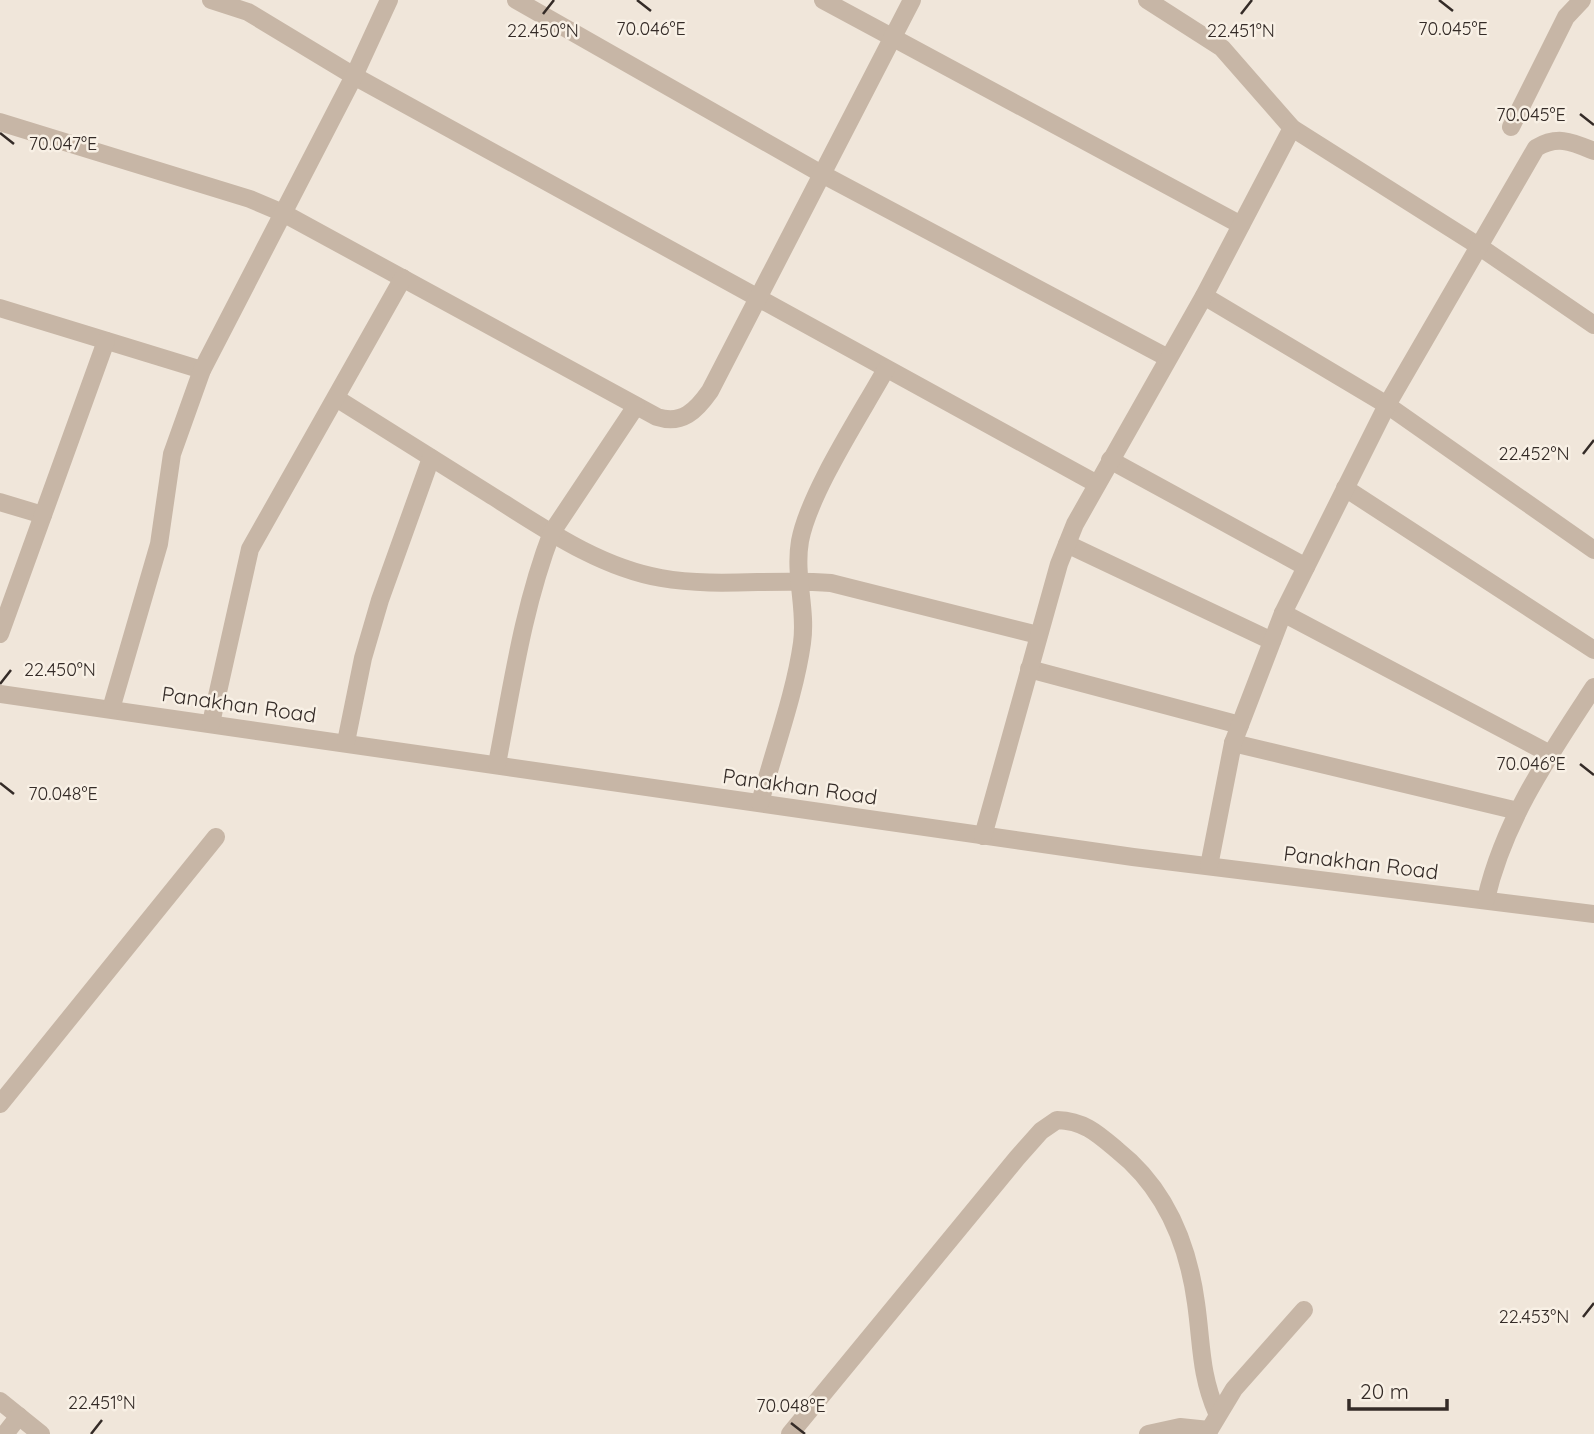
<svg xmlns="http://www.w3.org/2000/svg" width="1594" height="1434" font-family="Quicksand,sans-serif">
<rect width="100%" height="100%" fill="#f0e6da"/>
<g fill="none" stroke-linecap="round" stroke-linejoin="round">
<!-- minor -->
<g stroke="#c7b6a6" stroke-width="18">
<path d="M211,0L248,12L354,76L1097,484"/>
<path d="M516,0L820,173L1168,358"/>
<path d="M823,0L1241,225"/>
<path d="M1147,0L1222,48L1292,128L1477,245L1594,325"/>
<path d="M0,122L250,199L283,213L657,417C682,425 696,411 710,391L912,0"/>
<path d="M1511,127L1566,17L1582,0"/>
<path d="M1204,296L1387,405L1594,550"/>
<path d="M0,308L202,370"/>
<path d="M336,398C387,430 438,462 489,494C542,527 598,567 661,578C717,588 774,578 831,583L1038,635"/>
<path d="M1110,460L1306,567"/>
<path d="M1345,488L1594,650"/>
<path d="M0,502L43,515"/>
<path d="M1067,544L1272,641"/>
<path d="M1283,613L1550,754"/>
<path d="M0,634L106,341"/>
<path d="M1029,669L1240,725"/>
<path d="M0,694L1133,857L1594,914"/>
<path d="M111,709L159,544L172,454L202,370L354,76L389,0"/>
<path d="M211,723L250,549L403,278"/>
<path d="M346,742L363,658L380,600L431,458"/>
<path d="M1233,743L1518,811"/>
<path d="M497,764C512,686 523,607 552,532L636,406"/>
<path d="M760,803C773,753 795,694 802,643C807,609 794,576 800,541C809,493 861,414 886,369"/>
<path d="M983,836L1059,564L1075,524L1204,296L1292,128"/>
<path d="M1209,866L1233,743L1240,725L1283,613L1387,405L1536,148C1558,135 1572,142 1594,151"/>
<path d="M1486,899C1504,820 1550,754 1594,687"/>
<path d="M0,1104L216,837"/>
<path d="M0,1401L41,1434"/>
<path d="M5,1434L19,1416"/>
<path d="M790,1434L1017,1158L1041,1131L1057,1120C1084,1121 1097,1133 1117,1150C1165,1188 1188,1244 1196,1303C1202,1345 1200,1374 1217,1413"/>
<path d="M1148,1434L1180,1427L1209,1430"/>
<path d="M1207,1434L1234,1389L1304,1310"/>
</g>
</g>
<!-- ticks -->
<path fill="none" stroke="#342b27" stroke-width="2.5" d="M637,0L651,11M1439,0L1453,11M543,14L554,0M1241,14L1252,0M1580,114L1594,125M0,133L14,144M1583,454L1594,440M0,684L11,670M1580,764L1594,775M0,783L14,794M1583,1317L1594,1303M791,1423L805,1434M91,1434L102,1420"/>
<g text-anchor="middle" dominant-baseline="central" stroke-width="5" stroke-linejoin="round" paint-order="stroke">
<!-- street labels -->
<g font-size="21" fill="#342b27" stroke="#f8f0e5">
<text transform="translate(239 704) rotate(8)">Panakhan Road</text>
<text transform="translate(800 786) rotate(8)">Panakhan Road</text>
<text transform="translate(1361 862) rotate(7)">Panakhan Road</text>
</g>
</g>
<g font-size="18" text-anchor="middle" fill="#342b27" stroke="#f8f0e5" stroke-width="5" stroke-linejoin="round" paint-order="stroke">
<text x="651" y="35">70.046°E</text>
<text x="1453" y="35">70.045°E</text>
<text x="1241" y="37">22.451°N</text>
<text x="543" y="37">22.450°N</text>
<text x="1531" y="121">70.045°E</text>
<text x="63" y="150">70.047°E</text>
<text x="1534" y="460">22.452°N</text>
<text x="60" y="676">22.450°N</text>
<text x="1531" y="770">70.046°E</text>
<text x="63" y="800">70.048°E</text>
<text x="1534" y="1323">22.453°N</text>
<text x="102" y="1409">22.451°N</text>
<text x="791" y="1412">70.048°E</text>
</g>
<!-- scale -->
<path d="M1349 1399v10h98v-10" fill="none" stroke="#342b27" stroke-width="3.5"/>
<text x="1360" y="1399" font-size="21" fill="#342b27" stroke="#f8f0e5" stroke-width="5" paint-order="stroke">20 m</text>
</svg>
